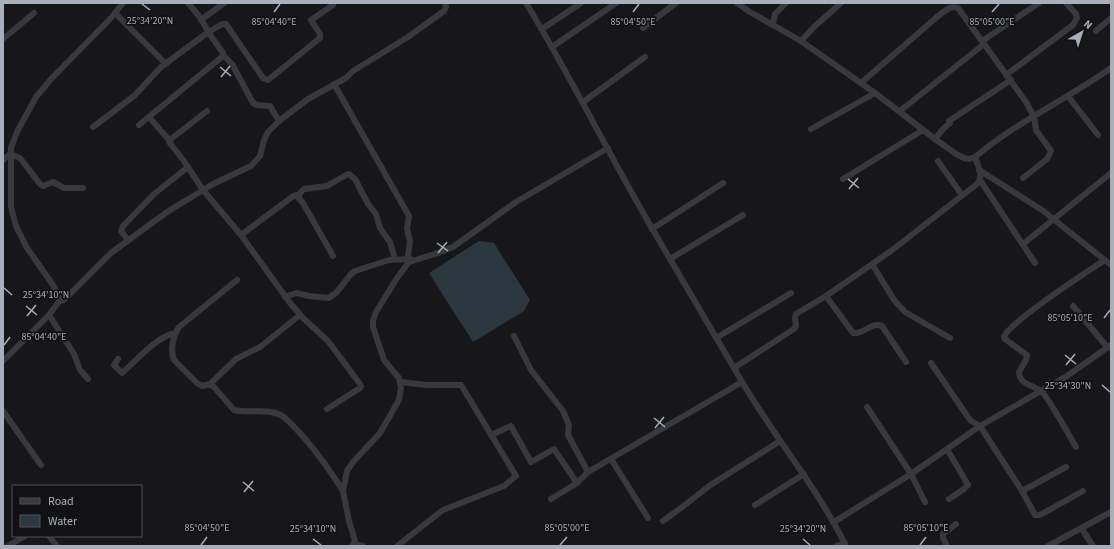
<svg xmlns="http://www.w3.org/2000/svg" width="1114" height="549" font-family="'Source Sans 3',sans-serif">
<rect width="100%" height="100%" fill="#17171a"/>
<!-- water -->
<path fill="#2c383f" d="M479,241L494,243L530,300L524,311L473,342L429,273Z"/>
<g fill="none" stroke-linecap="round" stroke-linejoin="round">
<!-- street -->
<g stroke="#38393f" stroke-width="6">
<path d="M526,3C571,77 609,155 653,230C682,280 712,330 741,380C774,437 817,487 846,546"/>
<path d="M737,3L750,12L801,41L875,93L935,139L956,154L964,158L969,159L975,157C1017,122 1067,99 1111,68"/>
<path d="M115,13L166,64"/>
<path d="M201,20L224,3"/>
<path d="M773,24L775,14L786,3"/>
<path d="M643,28L676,3"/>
<path d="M542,29L581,3"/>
<path d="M1096,31L1111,18"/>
<path d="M207,33L222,24H226L263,78L268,80L320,38V34L311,20L333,5"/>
<path d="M3,39L34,13"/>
<path d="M801,41L815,26L841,3"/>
<path d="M982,41L1039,3"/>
<path d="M552,47L616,3"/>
<path d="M223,55L232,64L253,103L257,105L270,106L279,121"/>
<path d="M1006,75L1073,25L1077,18L1076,14L1066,3"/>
<path d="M861,83L938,16C945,11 950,5 958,8L1026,102L1034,117L1036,130L1051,151L1047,159L1023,178"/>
<path d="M334,84L409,216L407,229L410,241L408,256L412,261"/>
<path d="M1068,96L1098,135"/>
<path d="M583,102L645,57"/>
<path d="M207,111L171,139L169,142L184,161L203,190L241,235L290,303L303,318L328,341L360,384L361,386L360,388L327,409"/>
<path d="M900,111L984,44"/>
<path d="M149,117L170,141"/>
<path d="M949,121L1011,80"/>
<path d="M139,125L223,56V53L208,32"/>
<path d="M93,127L134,96L161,67L207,33L208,31L199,16L188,3"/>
<path d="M811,129L875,93"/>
<path d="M935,139L944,128L950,123"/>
<path d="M3,160L10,154L20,158L40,184L43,186L53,182L64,188H83"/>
<path d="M938,161L962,195"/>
<path d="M979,170L1042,210L1111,265"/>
<path d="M843,179L923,130"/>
<path d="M980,180L1035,263"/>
<path d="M299,197L300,193L304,189L327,186L346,175L349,174L355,179L368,204L376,214L380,228L390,242L395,259"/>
<path d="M652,229L723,183"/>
<path d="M241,235L292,197L296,195L303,203L333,256"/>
<path d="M128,240L121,231L123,226L154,194L188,167"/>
<path d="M1023,244L1111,173"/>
<path d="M670,259L743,215"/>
<path d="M872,264L894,300L905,312L950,338"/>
<path d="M237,280L179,327C173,336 170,350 174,360L197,383L202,386L210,384L214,387L234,410C251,414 269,407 284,417C307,438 326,464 343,491"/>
<path d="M826,296L853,333C864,335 871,321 882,326L906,362"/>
<path d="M285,297L296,293L309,296L329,298L337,292L351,274L355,271L389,260L410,259"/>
<path d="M59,301L64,300L111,253L167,212L213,184L251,166L260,156L264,140L268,132L279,121L308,99L346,78L353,71L408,37L444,11L446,7L445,3"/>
<path d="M1073,306L1108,348"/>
<path d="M49,315L74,354L80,370L88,379"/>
<path d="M514,336L531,370L563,411L569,425L568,435L588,472L742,382"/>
<path d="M716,338L791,293"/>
<path d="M118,359L114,365L122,373C137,360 156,337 175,333"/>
<path d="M3,361L49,315L60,300L53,285L27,248L16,226L11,207V148L17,132L36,97L52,78L111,18L123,3"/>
<path d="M931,363L968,417L971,421L980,426L1022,491L1035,515H1040L1083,491"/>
<path d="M734,368L794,329L796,326L795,318L796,314L826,296L891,251L977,184C984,176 978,166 975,157"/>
<path d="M209,385L236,359L260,347L300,315"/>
<path d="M867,407L911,474L925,502"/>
<path d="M3,411L41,465"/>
<path d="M491,435L511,426L531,462L554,449L577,483"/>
<path d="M1076,447C1070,437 1047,395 1041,391C1033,385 1019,384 1019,372L1026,360L1027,355L1005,339L1004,337C1009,322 1087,272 1105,260"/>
<path d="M947,449L968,485L964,489L949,499"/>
<path d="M611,459L648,518"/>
<path d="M1022,491L1066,467"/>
<path d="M551,499L577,483L588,472"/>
<path d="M755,505L804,474"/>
<path d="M663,521L685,505L709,486L780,441"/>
<path d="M834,522L911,474L980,426L1067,376L1111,345"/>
<path d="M1082,529L1093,546"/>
<path d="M49,536L57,546"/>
<path d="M354,544L363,546"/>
<path d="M8,546L25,536"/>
<path d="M352,546L355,541L349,521L343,491L347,471L353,462L380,433L399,400L401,388L399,378L384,360L373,327V320L376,312L397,278L409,262L435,254L453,247L516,202L608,148"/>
<path d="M397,546L443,510L504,486L516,476L461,385H427L400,382"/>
<path d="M836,546L845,543"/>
<path d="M947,546L943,538V534L956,524"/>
<path d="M1048,546L1111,512"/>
</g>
</g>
<!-- ticks -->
<path fill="none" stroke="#a8afbb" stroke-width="1.5" d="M142,4L150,10M274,12L280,4M633,12L639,4M992,12L999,4M220,67L231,76M221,77L230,66M848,179L859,188M849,189L858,178M437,243L448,251M438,253L447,242M4,288L12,295M26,306L37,315M27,316L36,305M1104,318L1110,310M4,345L10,337M1065,355L1076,364M1066,365L1075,354M1102,385L1110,392M654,418L665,427M655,428L664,417M243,482L254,491M244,492L253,481M313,539L321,545M803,539L810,545M201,545L207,537M560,545L567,537M920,545L926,537"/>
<g font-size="10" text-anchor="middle" fill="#a8afbb" stroke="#121215" stroke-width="3.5" stroke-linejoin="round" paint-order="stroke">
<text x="150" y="24">25°34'20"N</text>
<text x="274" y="25">85°04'40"E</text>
<text x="633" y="25">85°04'50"E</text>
<text x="992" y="25">85°05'00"E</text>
<text x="46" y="298">25°34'10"N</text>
<text x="1070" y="321">85°05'10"E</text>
<text x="44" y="340">85°04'40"E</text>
<text x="1068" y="389">25°34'30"N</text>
<text x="207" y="531">85°04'50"E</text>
<text x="567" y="531">85°05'00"E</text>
<text x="926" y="531">85°05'10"E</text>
<text x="313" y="532">25°34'10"N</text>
<text x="803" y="532">25°34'20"N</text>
</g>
<!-- border -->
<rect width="1114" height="549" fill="none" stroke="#a8afbb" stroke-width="8"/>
<!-- legend -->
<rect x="12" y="485" width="130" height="52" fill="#121215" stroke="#4e5157"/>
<rect x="20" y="498" width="20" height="6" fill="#38393f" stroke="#4e5157"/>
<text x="48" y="505" font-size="12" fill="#a8afbb">Road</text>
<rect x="20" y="515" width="20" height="12" fill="#2c383f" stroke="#4e5157"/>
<text x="48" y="525" font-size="12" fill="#a8afbb">Water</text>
<!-- north arrow -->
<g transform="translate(1082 32) rotate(39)" stroke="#121215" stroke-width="3" paint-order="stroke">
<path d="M0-3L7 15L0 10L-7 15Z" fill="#a8afbb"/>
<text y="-6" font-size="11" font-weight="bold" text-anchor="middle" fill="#a8afbb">N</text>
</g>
</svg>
